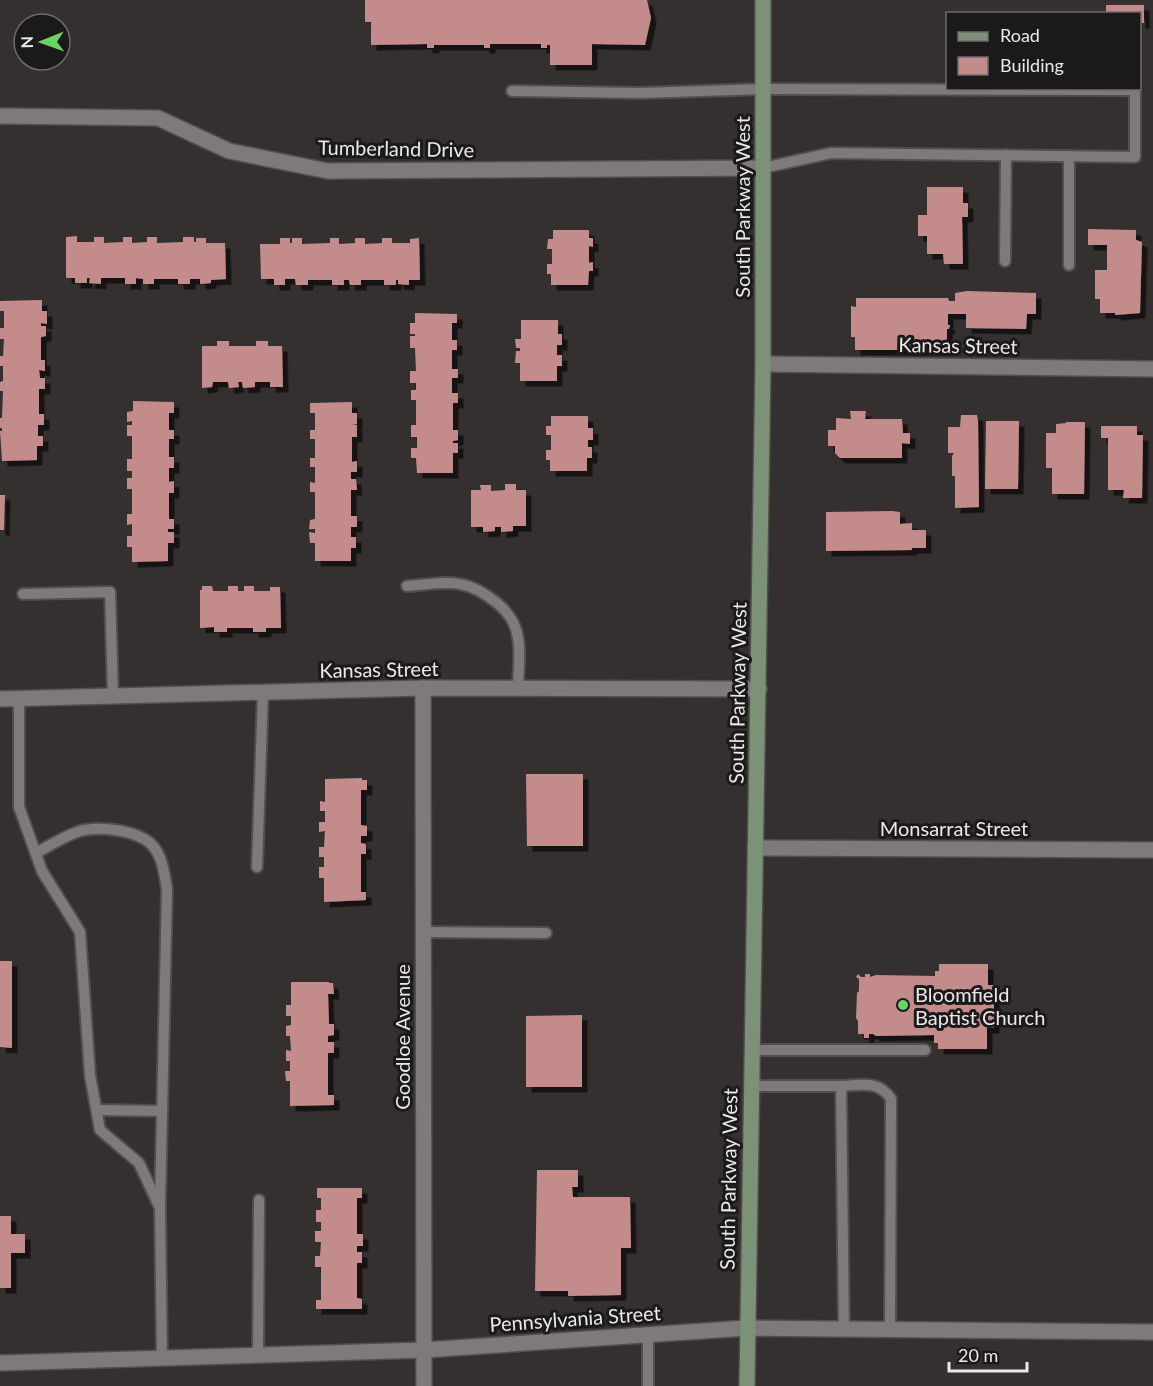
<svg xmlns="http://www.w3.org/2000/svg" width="1153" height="1386" font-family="Lato,sans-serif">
<defs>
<filter id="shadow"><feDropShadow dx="5.5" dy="5.5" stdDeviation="0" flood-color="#0009"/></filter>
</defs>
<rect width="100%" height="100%" fill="#353030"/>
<!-- building -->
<g fill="#c38c8b" filter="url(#shadow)">
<path d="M365,0H647L651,18L645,45L592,44V65H550V45H547V48H541V44H490V48H484V45H434V48H427V44L371,45V22H365Z"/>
<path d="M1106,5H1144V23H1140V14H1106Z"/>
<path d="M927,187H963V203H968V217H962L963,264H944L943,254H927V236H918V215H927Z"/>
<path d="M1088,229L1136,230V240L1142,242L1140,313L1115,315V313H1100V299H1095V270H1107V245H1088Z"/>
<path d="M553,230H589V238H593V247L589,246V263L593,262V271H589L588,285H551V274H547V264H552V249H547L548,239H553Z"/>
<path d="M77,236V242H94V237H104V243L123,242V237H132V243L147,242V237H157V243L183,242V237H194V242H196V238H206V243H225L226,279L211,280V283L200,284V279H190V284H178V279H154V284H143V279L136,278V284H125V278H101V284L89,283L90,278H87V283H75V278H66V237Z"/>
<path d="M280,238H290V243H292V238H302V244L330,243V238H339V244L355,243V238H365V244L382,243V238H392V243H410V239L419,238L420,280H409V285L398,284V280H396V285H384V280H361V285H350L349,280H344V285H332V280H308V285H296L295,279H285V285H274V279H261L260,244H280Z"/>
<path d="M967,291L1036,293V314H1027L1026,329L966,328V314H948V325H950L949,329H947V350H855V337H851V306L856,307V298H948L949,301H955V293Z"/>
<path d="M42,300V311H47V324L41,323V326H46V336L41,337V360H45V371L39,370L40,378H45V389H39V414H44V425H38V436H43V446H37V460L2,461L0,431H2V428H0V418H2L3,391H0V382L3,381V366H0V356H3L4,339H0V328H4V311H0V301Z"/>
<path d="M415,313L457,314V323H452V340H457V350H452V369H458V378H452V393H458V403H453V430H458V440L453,441V443H458V453H453V473H417L416,458H411V448H417V437H411V425H416V400H411V390H416V383H410V371H416L415,348H410V336H415V334H410V323H415Z"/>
<path d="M521,320H558V334H562V345H557V355H562V366H557V381H520V363H515L516,351H520V348H516L515,339H521Z"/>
<path d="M217,341H229V346H256V341H268V346H282L283,387H270V382H255V387L243,388L242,382H238L239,387L229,388L228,382H213L212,387L202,388V346H217Z"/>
<path d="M133,401L174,402V413H169V430H174V439H169V457H174V468H169V482L174,481V493H169V519H174V529H168V532H174V543H168V561L132,562V547H127V536H132V524L127,525V514H132V489H127V478H132V471H127V459H132V436H127V425H132V421L127,422V412L133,411Z"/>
<path d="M352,402V413H357V424L352,425H357V437H352V462L357,461V472H351V479H356L357,490H351V516H357V527H351V537H356V548H351V561H315V543H310L309,532L315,533V529H309L310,520L315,519V492H310V482L315,483V467H310V458H315V439H310V430H315V413H310V403Z"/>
<path d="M850,411H866L865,419H902L903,433H910V444L902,443V458H840L835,453V446H828V430H836V418L851,419Z"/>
<path d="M961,415H977L978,421L979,507L955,508V476H952V456L954,453H948V427H960Z"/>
<path d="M551,416H588V428H593V440H588V447H592V458H587V471H550V460H546V450H551V435H546V426H551Z"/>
<path d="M986,421H1019L1018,489H985Z"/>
<path d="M1066,422H1085L1084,494H1052V468H1046V433H1056V424L1066,423Z"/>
<path d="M1101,426H1137V435H1143L1142,498H1123L1124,490H1108V438H1101Z"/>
<path d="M505,484H516V490H526V526H513V531L501,532V527H495V531L483,532V527H471V490H481L480,485H491V491L505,490Z"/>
<path d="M0,495H5L4,530H0Z"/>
<path d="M892,511L900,512V524L912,523V530H926V548H912V550L826,551V512Z"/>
<path d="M202,586H212L213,591H228V586H238V591H244V586H254V591H270V587H280L281,628H266V632H253V628H227V632H214V627L200,628V590H202Z"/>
<path d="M526,774H583V846H527Z"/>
<path d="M362,778V780H367V790H361V825L367,826V836H361V843L366,844V854H361V892H366V900L324,902V878H319V867H324V857H319V847H324L325,831L319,832V822H325V811H320V801L325,802V779Z"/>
<path d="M0,961H12V1048L0,1047Z"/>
<path d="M939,964H988V985H994V1028H987V1049H938V1043H934V1035L876,1036L873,1034H869V1038H864V1034H858V1021L856,1018L857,993L859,991V979L856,977L858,974L861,977H865V974H870V977L876,975L935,976V971H939Z"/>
<path d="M291,982H329V983H333L334,994H328L329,1024H334V1035L328,1036V1042H334V1053H328V1095H334V1105L290,1106V1081H286L285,1071H290V1061H286V1050L291,1051L290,1036H286V1026L291,1025V1016H286V1005H291Z"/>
<path d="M582,1015V1087H526V1016Z"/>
<path d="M537,1170H578V1187H572L573,1197H630L631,1248H621V1295L568,1296V1291H535Z"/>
<path d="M317,1188H362V1198H357V1234H363V1246H357V1252H362V1263H357V1298L362,1299V1309H316V1300H321V1267H315V1256H320L321,1242H315V1231H321V1222H316V1210H321V1198H317Z"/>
<path d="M0,1216H11V1234H25V1253H11V1288H0Z"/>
</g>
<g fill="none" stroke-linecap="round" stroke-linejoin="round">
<defs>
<g id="service">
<path d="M512,91L641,93L763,89L1135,90V157L831,153L763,168"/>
<path d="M1069,156V265"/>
<path d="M1005,261L1006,155"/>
<path d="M407,586C447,583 464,576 497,603C509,613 516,623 518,638C521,654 518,672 518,689"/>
<path d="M23,594L110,592L113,696"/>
<path d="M19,698V807L42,871L80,932L90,1075L100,1130L139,1163L160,1208L162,1358"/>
<path d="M36,853C49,846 63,837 77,832C96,825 138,830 152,845C163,857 164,873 167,889L160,1205"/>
<path d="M257,867L263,692"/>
<path d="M423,932L546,933"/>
<path d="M751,1050H925"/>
<path d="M751,1086H841"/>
<path d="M97,1110L162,1111"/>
<path d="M844,1329L841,1086C861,1085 879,1080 891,1099L890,1329"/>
<path d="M258,1355L259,1200"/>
<path d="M648,1386V1334"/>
</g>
<g id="minor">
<path d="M0,116L158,118L229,151L328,171L763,168"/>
<path d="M423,688L424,1386"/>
<path d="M0,699L423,688L759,689"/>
<path d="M755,848L1153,850"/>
<path d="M0,1363L424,1350L747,1328L1153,1332"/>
</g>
<path id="tertiary" d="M763,364L1153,369"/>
<path id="secondary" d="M747,1386L763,364V0"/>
</defs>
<!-- service casing -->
<use href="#service" stroke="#524e4e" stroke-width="14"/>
<!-- minor casing -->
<use href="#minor" stroke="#524e4e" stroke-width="18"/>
<!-- tertiary casing -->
<use href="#tertiary" stroke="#524e4e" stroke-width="18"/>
<!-- secondary casing -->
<use href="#secondary" stroke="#524e4e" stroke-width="18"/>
<!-- service -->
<use href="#service" stroke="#7f7a7a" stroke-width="10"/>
<!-- minor -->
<use href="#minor" stroke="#7f7a7a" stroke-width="15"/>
<!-- tertiary -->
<use href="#tertiary" stroke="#7f7a7a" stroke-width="15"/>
<!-- secondary -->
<use href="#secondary" stroke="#7b9276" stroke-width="15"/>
</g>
<!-- markers -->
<circle fill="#6ad364" stroke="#1b1919" stroke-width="2" cx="903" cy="1005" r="6"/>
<g text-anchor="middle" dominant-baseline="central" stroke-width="6" stroke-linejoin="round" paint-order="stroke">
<!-- street labels -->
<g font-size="20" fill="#ebe8e8" stroke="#1b1919">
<text transform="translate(396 148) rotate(1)">Tumberland Drive</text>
<text transform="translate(742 207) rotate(-90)">South Parkway West</text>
<text transform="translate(958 345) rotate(1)">Kansas Street</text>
<text transform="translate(379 669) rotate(-1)">Kansas Street</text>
<text transform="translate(737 693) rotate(-89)">South Parkway West</text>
<text x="954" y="828">Monsarrat Street</text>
<text transform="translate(402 1037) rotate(-90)">Goodloe Avenue</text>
<text transform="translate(728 1179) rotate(-89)">South Parkway West</text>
<text transform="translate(575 1318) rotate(-4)">Pennsylvania Street</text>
</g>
<!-- poi labels -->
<g font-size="20" fill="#ebe8e8" stroke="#1b1919" text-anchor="start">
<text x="915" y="994">Bloomfield<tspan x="915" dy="23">Baptist Church</tspan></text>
</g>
</g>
<!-- legend -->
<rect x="946" y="12" width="195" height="78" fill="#1b1919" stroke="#6e6c6c" stroke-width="1.5"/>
<rect x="958" y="32" width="30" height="9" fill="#7b9276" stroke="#6e6c6c" stroke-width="1.5"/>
<text x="1000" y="42" font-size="18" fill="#ebe8e8">Road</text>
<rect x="958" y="57" width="30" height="18" fill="#c38c8b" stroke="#6e6c6c" stroke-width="1.5"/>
<text x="1000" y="72" font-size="18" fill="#ebe8e8">Building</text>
<!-- north arrow -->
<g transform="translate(42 42) rotate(269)"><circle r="28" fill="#1b1919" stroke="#6e6c6c" stroke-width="1.5"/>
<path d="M0-4.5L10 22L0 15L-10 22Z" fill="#6ad364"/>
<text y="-9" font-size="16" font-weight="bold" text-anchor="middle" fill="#ebe8e8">N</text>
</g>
<!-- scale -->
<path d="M949 1362v9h78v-9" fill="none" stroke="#ebe8e8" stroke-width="3"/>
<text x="958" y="1362" font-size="18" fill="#ebe8e8" stroke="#1b1919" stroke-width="4.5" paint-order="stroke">20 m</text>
</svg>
